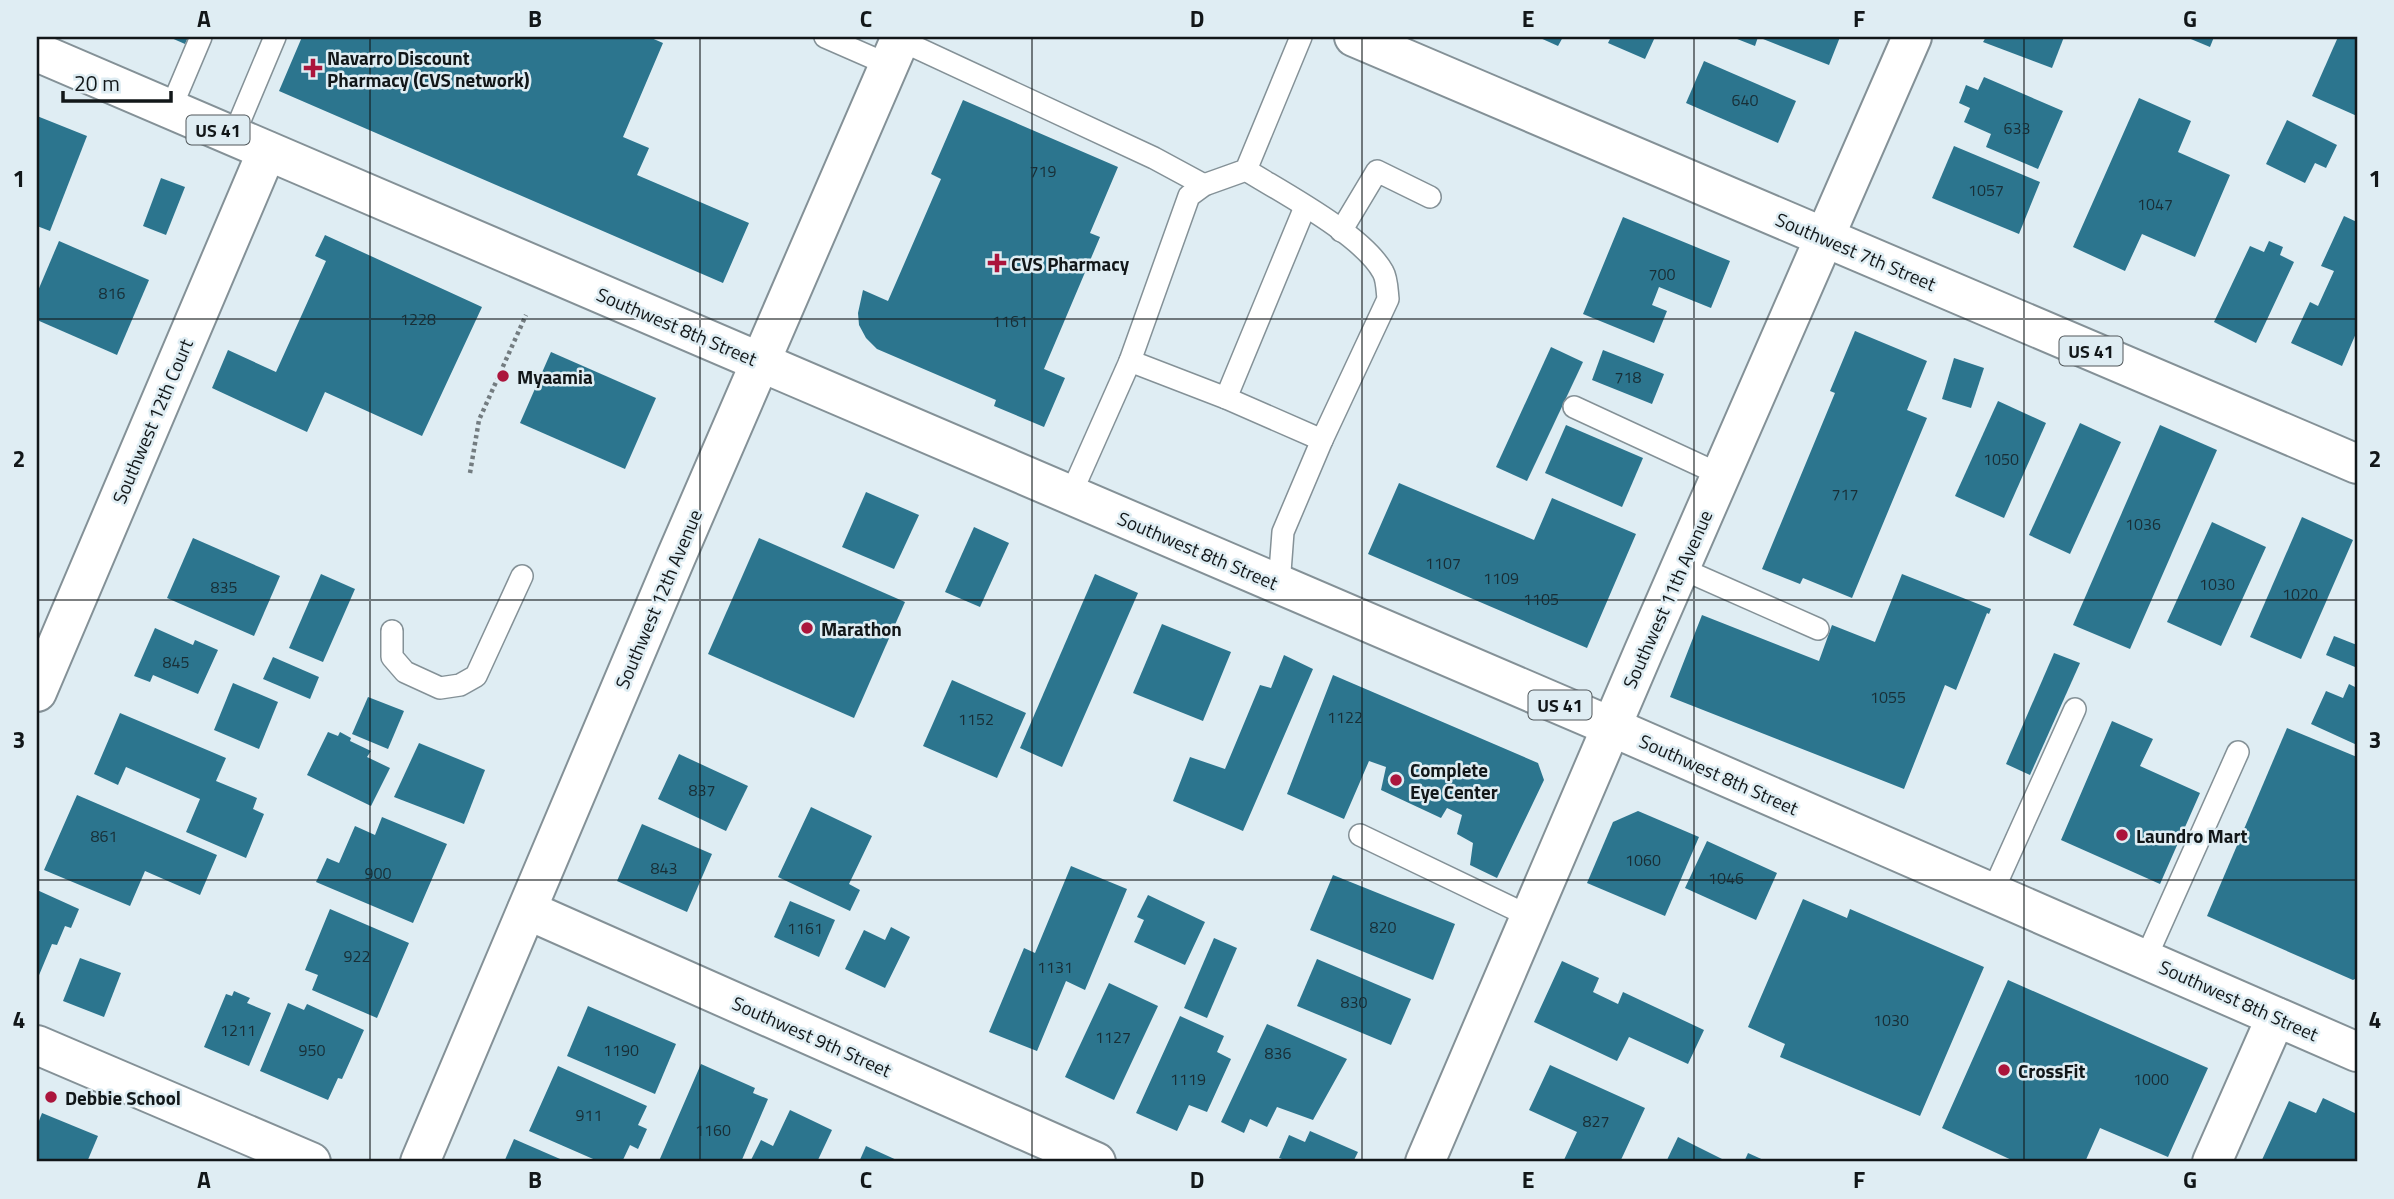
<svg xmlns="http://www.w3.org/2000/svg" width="2394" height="1199" font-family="'Titillium Web',sans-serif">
<rect width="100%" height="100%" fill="#dfedf3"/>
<!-- building -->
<g fill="#2c758e">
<path d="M169,37H188L185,44Z"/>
<path d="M302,37H649L663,43L623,137L649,148L637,175L749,223L723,283L279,91Z"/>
<path d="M1538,37H1563L1558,46Z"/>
<path d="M1611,37H1655L1645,59L1608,43Z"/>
<path d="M1732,37H1840L1829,65L1758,37L1755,46Z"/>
<path d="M1986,37H2064L2052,68L1983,42Z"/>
<path d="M2186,37H2214L2210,47Z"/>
<path d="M2338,37H2357V116L2312,96Z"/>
<path d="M1704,61L1796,101L1778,143L1686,103Z"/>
<path d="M1984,77L2063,111L2038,169L1986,147L1991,134L1964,122L1970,108L1959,103L1966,85L1978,90Z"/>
<path d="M2139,98L2191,121L2178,152L2230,175L2195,257L2142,234L2125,271L2073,247Z"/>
<path d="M963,100L1118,167L1090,233L1100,237L1044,369L1065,378L1044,427L994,406L996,400L877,349L866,338L859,325L858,313L863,290L888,301L941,179L931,174Z"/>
<path d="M37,116L87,136L50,231L37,226Z"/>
<path d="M2287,120L2337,145L2326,168L2315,163L2305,183L2266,164Z"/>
<path d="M1954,146L2040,182L2019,234L1932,198Z"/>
<path d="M161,178L185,187L166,235L143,226Z"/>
<path d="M2344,216L2357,222V331L2342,366L2291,343L2310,302L2318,306L2334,271L2321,266Z"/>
<path d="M1623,217L1730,261L1711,308L1659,287L1652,305L1667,311L1654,343L1583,314Z"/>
<path d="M325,235L482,307L422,436L325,392L307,432L212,388L228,350L276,372L326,261L315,256Z"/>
<path d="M59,241L149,280L117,355L37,320V293Z"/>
<path d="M2269,241L2283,247L2280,255L2294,262L2256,343L2214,322L2250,246L2264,252Z"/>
<path d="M1855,331L1927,361L1907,410L1927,418L1852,598L1803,578L1800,584L1762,569L1835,393L1830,391Z"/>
<path d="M1551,347L1583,362L1527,481L1496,467Z"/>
<path d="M1603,350L1664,374L1652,404L1592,380Z"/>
<path d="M551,352L656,398L625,469L520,423Z"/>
<path d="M1954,358L1984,368L1971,408L1942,399Z"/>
<path d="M1998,401L2046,423L2004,518L1955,496Z"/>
<path d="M2080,423L2121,442L2070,554L2029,535Z"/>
<path d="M1566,425L1643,458L1622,507L1545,473Z"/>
<path d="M2160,425L2217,450L2130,649L2073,625Z"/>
<path d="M1399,483L1534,540L1552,498L1636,534L1587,648L1368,554Z"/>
<path d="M866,492L919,515L894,569L842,547Z"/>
<path d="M2302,517L2353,540L2301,659L2250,637Z"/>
<path d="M2212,522L2266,547L2221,646L2167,622Z"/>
<path d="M974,527L1009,543L980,607L945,592Z"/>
<path d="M193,538L280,576L254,636L167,598Z"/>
<path d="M759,538L905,602L854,718L708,654Z"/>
<path d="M321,574L355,589L323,662L289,648Z"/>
<path d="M1095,574L1138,593L1062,767L1020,748Z"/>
<path d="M1902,574L1991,609L1989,614L1987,613L1956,690L1945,685L1904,789L1670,697L1702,615L1819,661L1832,625L1875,642Z"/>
<path d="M1162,624L1231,652L1203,721L1133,693Z"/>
<path d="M155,628L193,645L195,640L218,650L198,694L153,675L150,682L134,676Z"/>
<path d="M2334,636L2357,645V660L2355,667L2326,655Z"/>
<path d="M2054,653L2080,663L2030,775L2006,764Z"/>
<path d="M1284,655L1313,669L1243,831L1173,801L1190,757L1225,769L1260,685L1271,688Z"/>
<path d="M273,657L319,677L310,699L263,679Z"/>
<path d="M1333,675L1538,763L1544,780L1497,878L1470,865L1473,843L1457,834L1462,815L1447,808L1441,818L1381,790L1386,767L1369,761L1344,819L1287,794Z"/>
<path d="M952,680L1026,713L997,778L923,746Z"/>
<path d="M233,683L278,702L259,749L214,730Z"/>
<path d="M2349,684L2357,688V745L2311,724L2326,691L2343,698Z"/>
<path d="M368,697L404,711L388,749L352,734Z"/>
<path d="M120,713L226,758L216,781L257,798L253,809L264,814L246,858L186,832L200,799L126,767L118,785L94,774Z"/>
<path d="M2112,721L2153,739L2140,766L2200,793L2160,884L2061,840Z"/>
<path d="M2287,728L2357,757V978L2353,980L2207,916Z"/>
<path d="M328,732L338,736L340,732L351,738L350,741L371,751L367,757L390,768L371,806L307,775Z"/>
<path d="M419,743L485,770L464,824L394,797Z"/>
<path d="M679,754L748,786L726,831L658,799Z"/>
<path d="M77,795L217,855L200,895L145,871L130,906L44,870Z"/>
<path d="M811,807L872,836L849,884L860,890L850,911L778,877Z"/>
<path d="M1638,811L1699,837L1665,916L1587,883L1613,822Z"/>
<path d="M382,817L447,844L413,923L316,882L327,858L339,863L355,826L375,835Z"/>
<path d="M642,824L712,854L687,912L617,881Z"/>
<path d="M1707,841L1777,873L1756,920L1685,888Z"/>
<path d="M1071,866L1127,889L1085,990L1066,981L1037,1051L989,1032L1024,948L1035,953Z"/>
<path d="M1333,875L1455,924L1433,980L1310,930Z"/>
<path d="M37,890L79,909L71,928L65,926L57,945L52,944L37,980Z"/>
<path d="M1148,895L1205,922L1185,965L1134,942L1144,920L1137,917Z"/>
<path d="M1803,899L1847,918L1850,909L1984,967L1920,1116L1780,1057L1785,1044L1748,1027Z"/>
<path d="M790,901L835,920L819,957L774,937Z"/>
<path d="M330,909L409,943L377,1018L312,990L318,975L305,970Z"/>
<path d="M891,927L910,937L885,988L845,969L864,930L885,940Z"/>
<path d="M1214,938L1237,948L1207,1018L1184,1008Z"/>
<path d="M80,958L121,973L104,1017L63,1001Z"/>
<path d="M1317,959L1411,999L1391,1045L1297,1006Z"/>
<path d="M1562,961L1599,978L1593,992L1618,1004L1623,992L1704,1030L1688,1064L1629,1037L1617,1061L1534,1022Z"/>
<path d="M2008,980L2208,1068L2168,1157L2100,1128L2085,1162H2016L1942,1128Z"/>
<path d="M1109,983L1158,1006L1114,1100L1065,1077Z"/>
<path d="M234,991L250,998L247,1003L271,1013L249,1066L204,1047L226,994L232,996Z"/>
<path d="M288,1003L304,1010L307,1004L364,1030L342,1079L338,1078L328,1100L260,1071Z"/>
<path d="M588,1006L676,1044L655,1094L567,1056Z"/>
<path d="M1180,1016L1224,1036L1217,1052L1231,1059L1207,1112L1189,1105L1177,1131L1136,1113Z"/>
<path d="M1267,1024L1347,1059L1313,1120L1277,1107L1267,1127L1250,1119L1244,1133L1221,1122Z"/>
<path d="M701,1064L755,1088L753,1093L768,1099L741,1162H662L659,1161Z"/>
<path d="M1550,1065L1645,1108L1620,1162H1563L1577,1132L1529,1110Z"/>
<path d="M558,1066L647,1106L638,1125L647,1129L638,1149L630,1145L622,1162H600L529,1131Z"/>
<path d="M2323,1098L2357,1114V1162H2261L2289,1101L2316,1113Z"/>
<path d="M790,1110L832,1130L817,1162H750L761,1140L773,1146Z"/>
<path d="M42,1113L98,1136L87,1162H37V1126Z"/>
<path d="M1310,1131L1358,1152L1353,1162H1291L1279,1158L1289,1135L1305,1142Z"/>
<path d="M1678,1137L1728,1162H1666Z"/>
<path d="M514,1139L567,1162H504Z"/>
<path d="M866,1146L901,1162H859Z"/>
<path d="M1748,1153L1768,1162H1744Z"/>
</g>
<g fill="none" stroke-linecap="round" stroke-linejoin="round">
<defs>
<g id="service">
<path d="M825,37L889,65"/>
<path d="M900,40L1154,158L1204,185"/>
<path d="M171,108L201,37"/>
<path d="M233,137L275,37"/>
<path d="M1246,170C1283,193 1363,235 1383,272C1387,279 1387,290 1388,299L1322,440L1226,398L1130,361L1189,196L1204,185L1246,170L1301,37"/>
<path d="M1341,231L1377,171L1430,197"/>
<path d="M1226,398L1305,207"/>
<path d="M1574,407L1721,475"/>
<path d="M1070,496L1130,361"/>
<path d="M1680,568L1818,629"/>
<path d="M1279,585L1283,532L1322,440"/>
<path d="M392,631V657L405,672L440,688L460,685L476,676L522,576"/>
<path d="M1360,835L1531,917"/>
<path d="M1992,893L2075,709"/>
<path d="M2145,960L2238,752"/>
</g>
<g id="minor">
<path d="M37,692L267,151"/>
<path d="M527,910L1096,1162"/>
<path d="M37,1045L311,1162"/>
<path d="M1425,1162L1643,653L1912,37"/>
<path d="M2212,1162L2276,1017"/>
</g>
<path id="secondary" d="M420,1162L676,557L901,37"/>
<g id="primary">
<path d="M1354,37L2357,464"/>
<path d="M37,52L1612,727L2357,1052"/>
</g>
</defs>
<!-- service casing -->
<use href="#service" stroke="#849197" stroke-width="24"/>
<!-- minor casing -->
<use href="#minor" stroke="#849197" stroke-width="42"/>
<!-- secondary casing -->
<use href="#secondary" stroke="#849197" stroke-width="42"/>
<!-- primary casing -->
<use href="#primary" stroke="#849197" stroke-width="42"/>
<!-- path -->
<path stroke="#737c80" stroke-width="4.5" stroke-dasharray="3.5 3.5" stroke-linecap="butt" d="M470,473L479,420L526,315"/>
<!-- service -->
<use href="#service" stroke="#fff" stroke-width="21"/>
<!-- minor -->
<use href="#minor" stroke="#fff" stroke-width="38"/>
<!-- secondary -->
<use href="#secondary" stroke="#fff" stroke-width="38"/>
<!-- primary -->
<use href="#primary" stroke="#fff" stroke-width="38"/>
</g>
<!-- grid -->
<path fill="none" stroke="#121719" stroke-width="2" stroke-opacity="0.55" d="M370,37V1162M700,37V1162M1032,37V1162M1362,37V1162M1694,37V1162M2024,37V1162M37,319H2357M37,600H2357M37,880H2357"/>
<!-- markers -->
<g fill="#ab153c" stroke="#dfedf3" stroke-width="2.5">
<path d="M309.5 57.5h7v7h7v7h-7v7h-7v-7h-7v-7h7z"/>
<path d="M993.5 252.5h7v7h7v7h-7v7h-7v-7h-7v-7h7z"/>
<circle cx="503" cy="376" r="7"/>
<circle cx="807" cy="628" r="7"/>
<circle cx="1396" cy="780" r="7"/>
<circle cx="2122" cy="835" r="7"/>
<circle cx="2004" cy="1070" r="7"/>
<circle cx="51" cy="1097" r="7"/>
</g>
<g text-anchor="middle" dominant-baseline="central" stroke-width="5" stroke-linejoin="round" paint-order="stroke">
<!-- number labels -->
<g font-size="16" fill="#182e36">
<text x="1745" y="100">640</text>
<text x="2017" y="128">633</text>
<text x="1043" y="171">719</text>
<text x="1986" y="190">1057</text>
<text x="2155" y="204">1047</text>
<text x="1662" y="274">700</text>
<text x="112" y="293">816</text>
<text x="418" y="319">1228</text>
<text x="1010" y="321">1161</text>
<text x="1628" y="377">718</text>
<text x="2001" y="459">1050</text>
<text x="1845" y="494">717</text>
<text x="2143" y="524">1036</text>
<text x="1443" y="563">1107</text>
<text x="1501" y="578">1109</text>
<text x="2217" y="584">1030</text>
<text x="224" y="587">835</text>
<text x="2300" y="594">1020</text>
<text x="1541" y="599">1105</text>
<text x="176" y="662">845</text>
<text x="1888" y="697">1055</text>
<text x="1345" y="717">1122</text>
<text x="976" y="719">1152</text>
<text x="702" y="790">837</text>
<text x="104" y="836">861</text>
<text x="1643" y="860">1060</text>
<text x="664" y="868">843</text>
<text x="378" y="873">900</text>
<text x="1726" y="878">1046</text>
<text x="1383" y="927">820</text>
<text x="805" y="928">1161</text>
<text x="357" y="956">922</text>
<text x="1055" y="967">1131</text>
<text x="1354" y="1002">830</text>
<text x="1891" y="1020">1030</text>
<text x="238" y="1030">1211</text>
<text x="1113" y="1037">1127</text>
<text x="312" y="1050">950</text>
<text x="621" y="1050">1190</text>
<text x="1278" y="1053">836</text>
<text x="1188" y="1079">1119</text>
<text x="2151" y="1079">1000</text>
<text x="589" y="1115">911</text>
<text x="1596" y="1121">827</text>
<text x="713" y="1130">1160</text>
</g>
<!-- shield labels -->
<g fill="#dfedf3" stroke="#50575a" stroke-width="2">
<rect x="186.5" y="115.5" width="63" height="29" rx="5"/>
<rect x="2059.5" y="336.5" width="63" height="29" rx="5"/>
<rect x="1528.5" y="690.5" width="63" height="29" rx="5"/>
</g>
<g font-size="18" font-weight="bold" fill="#121719">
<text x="218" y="130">US 41</text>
<text x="2091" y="351">US 41</text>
<text x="1560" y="705">US 41</text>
</g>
<!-- poi labels -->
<g font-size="19" font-weight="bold" fill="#121719" stroke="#dfedf3" text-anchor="start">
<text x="327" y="57">Navarro Discount<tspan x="327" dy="22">Pharmacy (CVS network)</tspan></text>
<text x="1011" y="263">CVS Pharmacy</text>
<text x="517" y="376">Myaamia</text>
<text x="821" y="628">Marathon</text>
<text x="1410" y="769">Complete<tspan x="1410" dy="22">Eye Center</tspan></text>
<text x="2136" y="835">Laundro Mart</text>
<text x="2018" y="1070">CrossFit</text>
<text x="65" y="1097">Debbie School</text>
</g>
<!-- street labels -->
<g font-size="19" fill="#121719" stroke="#dfedf3">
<text transform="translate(1856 251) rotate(23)">Southwest 7th Street</text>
<text transform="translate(677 326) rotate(23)">Southwest 8th Street</text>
<text transform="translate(152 421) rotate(-67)">Southwest 12th Court</text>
<text transform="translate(1198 550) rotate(23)">Southwest 8th Street</text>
<text transform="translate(658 599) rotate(-67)">Southwest 12th Avenue</text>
<text transform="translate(1667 599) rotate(-66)">Southwest 11th Avenue</text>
<text transform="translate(1719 774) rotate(24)">Southwest 8th Street</text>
<text transform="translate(2239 1000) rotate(24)">Southwest 8th Street</text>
<text transform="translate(812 1036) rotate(24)">Southwest 9th Street</text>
</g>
</g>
<!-- border -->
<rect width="2394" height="1199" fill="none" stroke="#dfedf3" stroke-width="77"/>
<!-- scale -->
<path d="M63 91v10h108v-10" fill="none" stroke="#121719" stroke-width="3.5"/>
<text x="74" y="91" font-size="21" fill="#121719" stroke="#dfedf3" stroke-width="5" paint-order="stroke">20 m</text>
<rect x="38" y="38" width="2318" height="1122" fill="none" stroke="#121719" stroke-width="2.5"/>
<g font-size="23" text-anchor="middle" font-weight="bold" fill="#121719">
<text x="204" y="27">A</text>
<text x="535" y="27">B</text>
<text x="866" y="27">C</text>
<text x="1197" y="27">D</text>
<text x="1528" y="27">E</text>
<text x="1859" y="27">F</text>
<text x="2190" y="27">G</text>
<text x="19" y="187">1</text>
<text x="2375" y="187">1</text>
<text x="19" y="467">2</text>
<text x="2375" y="467">2</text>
<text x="19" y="748">3</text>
<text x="2375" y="748">3</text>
<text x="19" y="1028">4</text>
<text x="2375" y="1028">4</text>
<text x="204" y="1188">A</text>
<text x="535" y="1188">B</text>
<text x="866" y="1188">C</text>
<text x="1197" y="1188">D</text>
<text x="1528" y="1188">E</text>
<text x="1859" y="1188">F</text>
<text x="2190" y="1188">G</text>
</g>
</svg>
